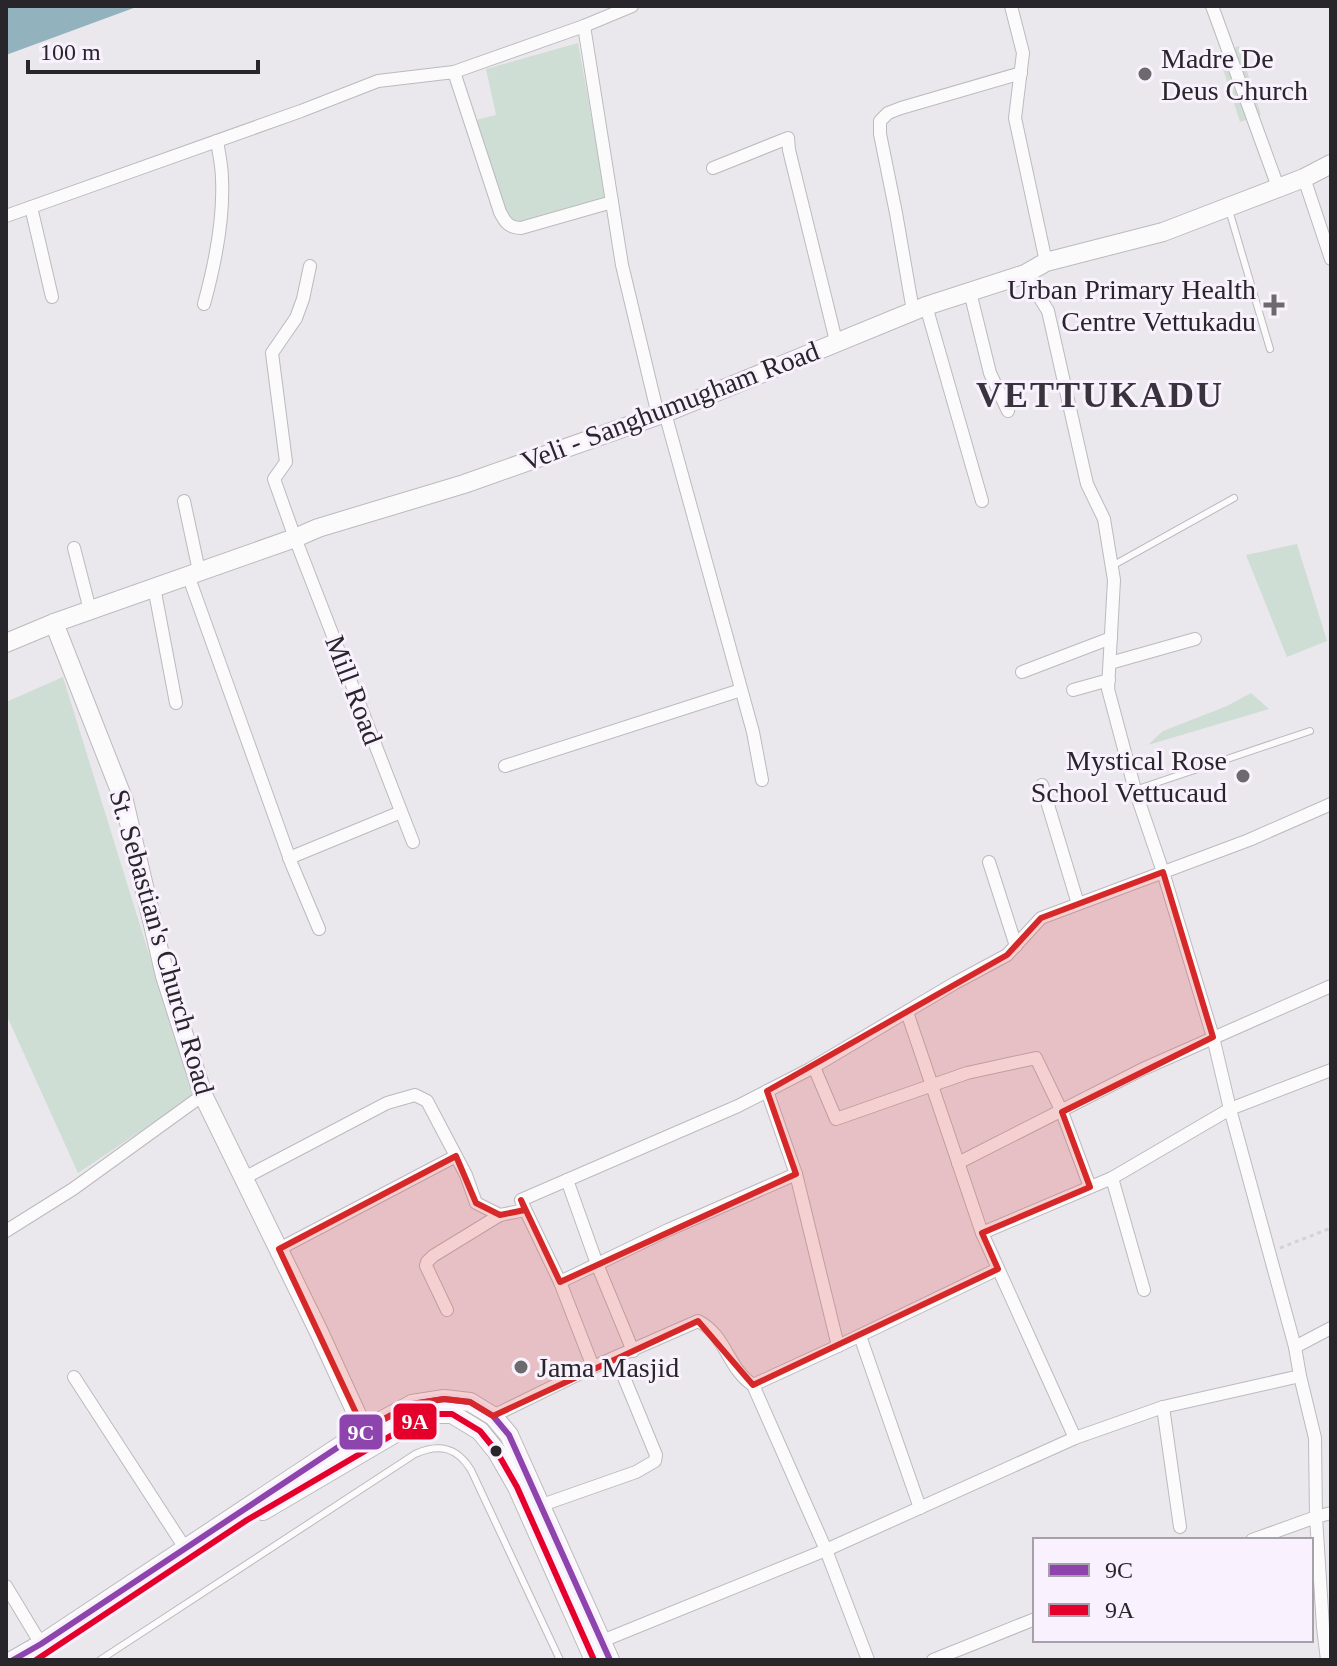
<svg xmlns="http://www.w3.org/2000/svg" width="1337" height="1666" font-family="'Times New Roman',serif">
<rect width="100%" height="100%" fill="#eae7ed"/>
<!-- green -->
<g fill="#cfded5">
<path d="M578,43L606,197L510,224L476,120L496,115L486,69Z"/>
<path d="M1239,46L1261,115L1240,122L1218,53Z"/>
<path d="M1297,544L1327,641L1287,657L1246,555Z"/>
<path d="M63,677L193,1096L78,1173L6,1014V702Z"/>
<path d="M1251,693L1269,709L1148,745L1163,731L1227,706Z"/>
</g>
<!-- water -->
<path fill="#92b2be" d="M6,6H139L6,55Z"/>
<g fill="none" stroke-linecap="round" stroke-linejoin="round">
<defs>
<g id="lane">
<path d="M1229,210L1270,349"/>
<path d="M1112,566L1234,498"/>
<path d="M1135,790L1310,731"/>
<path d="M100,1660L415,1454C439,1443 457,1447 471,1470L560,1660"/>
</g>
<g id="street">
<path d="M1011,6L1023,53L1015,118L1046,262"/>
<path d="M1212,6L1278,187"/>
<path d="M584,26L622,265L658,415"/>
<path d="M454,72L500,212C505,222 509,228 521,228L612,202"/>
<path d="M713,168L788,138L789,150L836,341"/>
<path d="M1304,178L1331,259"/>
<path d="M31,207L52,297"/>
<path d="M6,216L301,111L378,81L454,72L584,26L632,6"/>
<path d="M310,266L303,299L296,318L272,353L286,462L274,479L295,538L413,842"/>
<path d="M1025,274L1048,311L1087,484L1104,519L1114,580L1108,689L1135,790L1163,872L1213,1037L1230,1109L1295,1347L1300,1376L1315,1438L1316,1517L1331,1513"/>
<path d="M970,292L990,373L1008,411"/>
<path d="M204,304C215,264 224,220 222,179C222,166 219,154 217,141"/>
<path d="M926,306L982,501"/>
<path d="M913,311L896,213L880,134V121L888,113L901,108L1021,73"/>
<path d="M665,413L753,732L762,780"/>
<path d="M184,501L199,571"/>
<path d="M74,548L90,610"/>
<path d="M188,575L292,865L319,929"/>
<path d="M154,587L176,703"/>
<path d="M1110,663L1195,639"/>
<path d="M1022,672L1111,638"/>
<path d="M1073,690L1109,680"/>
<path d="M505,766L741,690"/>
<path d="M1042,785L1078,904"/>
<path d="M289,858L401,812"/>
<path d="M989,862L1016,946"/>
<path d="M907,1012L982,1233"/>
<path d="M814,1067L836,1119L967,1073L1036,1058L1062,1112L1090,1187"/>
<path d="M767,1091L796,1174L838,1346"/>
<path d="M958,1163L1143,1069L1331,986"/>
<path d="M244,1178L387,1103L415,1095L427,1101L466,1175L476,1203L500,1215L525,1210L521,1200L738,1106L810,1069L955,983L1007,955L1041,918L1249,840L1331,804"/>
<path d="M1112,1178L1144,1290"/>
<path d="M567,1180L597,1264L633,1351"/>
<path d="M523,1205L560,1282L593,1367"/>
<path d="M6,1231L73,1189L203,1095"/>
<path d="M279,1249L456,1156"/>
<path d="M560,1282L668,1230L796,1174"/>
<path d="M447,1310L426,1266L427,1262L433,1256L500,1215"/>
<path d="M860,1336L920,1508"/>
<path d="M1295,1347L1331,1328"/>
<path d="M74,1377L185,1548"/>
<path d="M753,1385L826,1550L868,1660"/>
<path d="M1163,1407L1180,1527"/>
<path d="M493,1416L593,1367L698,1321C726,1335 728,1369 753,1385L838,1346L998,1269"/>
<path d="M1075,1438L982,1233L1112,1178L1230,1109L1331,1070"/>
<path d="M542,1505L636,1472L655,1461L656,1455L616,1358"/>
<path d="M1252,1540L1316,1517L1323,1627L1327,1660"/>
<path d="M6,1586L41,1644"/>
<path d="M602,1641L826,1550L1075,1438L1163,1407L1300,1376"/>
<path d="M933,1660L1035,1619"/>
</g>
<g id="secondary">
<path d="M54,623L124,801L165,976L203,1095L319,1332L364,1430"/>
<path d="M6,643L54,623L295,538L318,528L464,484L665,413L926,306L1025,274L1046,262L1163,232L1304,178L1331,164"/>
<path d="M263,1511L428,1414H452L480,1431L497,1452L517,1487L594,1660"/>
<path d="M13,1660L41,1644L364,1430L412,1404L444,1399L470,1402L493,1416L509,1435L610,1660"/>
</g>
</defs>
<!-- lane casing -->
<use href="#lane" stroke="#bcbabe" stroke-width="8"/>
<!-- street casing -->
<use href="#street" stroke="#bcbabe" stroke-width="14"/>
<!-- secondary casing -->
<use href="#secondary" stroke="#bcbabe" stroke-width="20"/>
<!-- path -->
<path stroke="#d3d2d4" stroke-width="3" stroke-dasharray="4 4" stroke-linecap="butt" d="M1280,1248L1331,1228"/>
<!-- lane -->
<use href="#lane" stroke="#fcfbfc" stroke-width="6"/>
<!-- street -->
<use href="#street" stroke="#fcfbfc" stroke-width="12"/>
<!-- secondary -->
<use href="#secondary" stroke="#fcfbfc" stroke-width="18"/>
<defs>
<path id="bus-1" d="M13,1660L41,1644L364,1430L412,1404L444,1399L470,1402L493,1416L509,1435L610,1660"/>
<path id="bus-2" d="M36,1660L247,1520L428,1414H452L480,1431L497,1452L517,1487L594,1660"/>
</defs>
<!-- bus-1 casing -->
<use href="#bus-1" stroke="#f9f1fd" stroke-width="12"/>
<!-- bus-2 casing -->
<use href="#bus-2" stroke="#f9f1fd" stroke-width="12"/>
<!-- bus-1 -->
<use href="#bus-1" stroke="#8e44ad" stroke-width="6"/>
<!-- bus-2 -->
<use href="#bus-2" stroke="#e4002b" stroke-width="6"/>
</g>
<!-- marked area -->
<path fill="#d62828" fill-opacity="0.2" stroke="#d62828" stroke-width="6" stroke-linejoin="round" d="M1163,872L1213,1037L1062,1112L1090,1187L982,1233L998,1269L753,1385L698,1321L493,1416L470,1402L444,1399L412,1404L364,1430L279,1249L456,1156L476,1203L500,1215L525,1210L521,1200L560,1282L796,1174L767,1091L1007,955L1041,918Z"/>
<!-- markers -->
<g fill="#6c6a6e" stroke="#f9f1fd" stroke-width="3">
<circle cx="1145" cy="74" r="8"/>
<path d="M1270 293h8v8h8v8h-8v8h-8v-8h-8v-8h8z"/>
<circle cx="1243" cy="776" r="8"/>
<circle cx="521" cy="1367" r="8"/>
</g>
<circle fill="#28262a" stroke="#f9f1fd" stroke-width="3" cx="496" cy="1451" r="7"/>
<g text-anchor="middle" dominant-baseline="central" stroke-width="6" stroke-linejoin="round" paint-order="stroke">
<!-- poi labels -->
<g font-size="28" fill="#28262a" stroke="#f9f1fd" text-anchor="start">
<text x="1161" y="58">Madre De<tspan x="1161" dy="32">Deus Church</tspan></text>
<text x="1256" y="289" text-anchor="end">Urban Primary Health<tspan x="1256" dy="32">Centre Vettukadu</tspan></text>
<text x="1227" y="760" text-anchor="end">Mystical Rose<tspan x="1227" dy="32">School Vettucaud</tspan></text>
<text x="537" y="1367">Jama Masjid</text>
</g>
<!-- street labels -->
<g font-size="28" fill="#28262a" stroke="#f9f1fd">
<text transform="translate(670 406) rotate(-21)">Veli - Sanghumugham Road</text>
<text transform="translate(354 690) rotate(69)">Mill Road</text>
<text transform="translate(162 942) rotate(74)">St. Sebastian's Church Road</text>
</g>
<!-- district labels -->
<g font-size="36" font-weight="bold" letter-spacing="2" fill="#38333c" stroke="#f9f1fd">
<text x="1100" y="395">VETTUKADU</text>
</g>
</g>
<g stroke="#f9f1fd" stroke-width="3">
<rect x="392" y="1402" width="46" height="39" rx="8" fill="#e4002b"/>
<rect x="338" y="1413" width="46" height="38" rx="8" fill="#8e44ad"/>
</g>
<g font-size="22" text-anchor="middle" font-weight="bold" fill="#fff">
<text x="415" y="1429">9A</text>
<text x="361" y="1440">9C</text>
</g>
<!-- border -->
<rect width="1337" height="1666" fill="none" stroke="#28262a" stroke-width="16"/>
<!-- legend -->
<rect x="1033" y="1538" width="280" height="104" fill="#f9f1fd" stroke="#a5a0a9" stroke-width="2"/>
<rect x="1049" y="1564" width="40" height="12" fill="#8e44ad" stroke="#a5a0a9" stroke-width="2"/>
<text x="1105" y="1578" font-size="24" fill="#28262a">9C</text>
<rect x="1049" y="1604" width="40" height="12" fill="#e4002b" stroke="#a5a0a9" stroke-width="2"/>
<text x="1105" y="1618" font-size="24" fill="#28262a">9A</text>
<!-- scale -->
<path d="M28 60v12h230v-12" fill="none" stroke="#28262a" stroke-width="4"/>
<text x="40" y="60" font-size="24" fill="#28262a" stroke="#f9f1fd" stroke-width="6" paint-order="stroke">100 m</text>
</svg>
